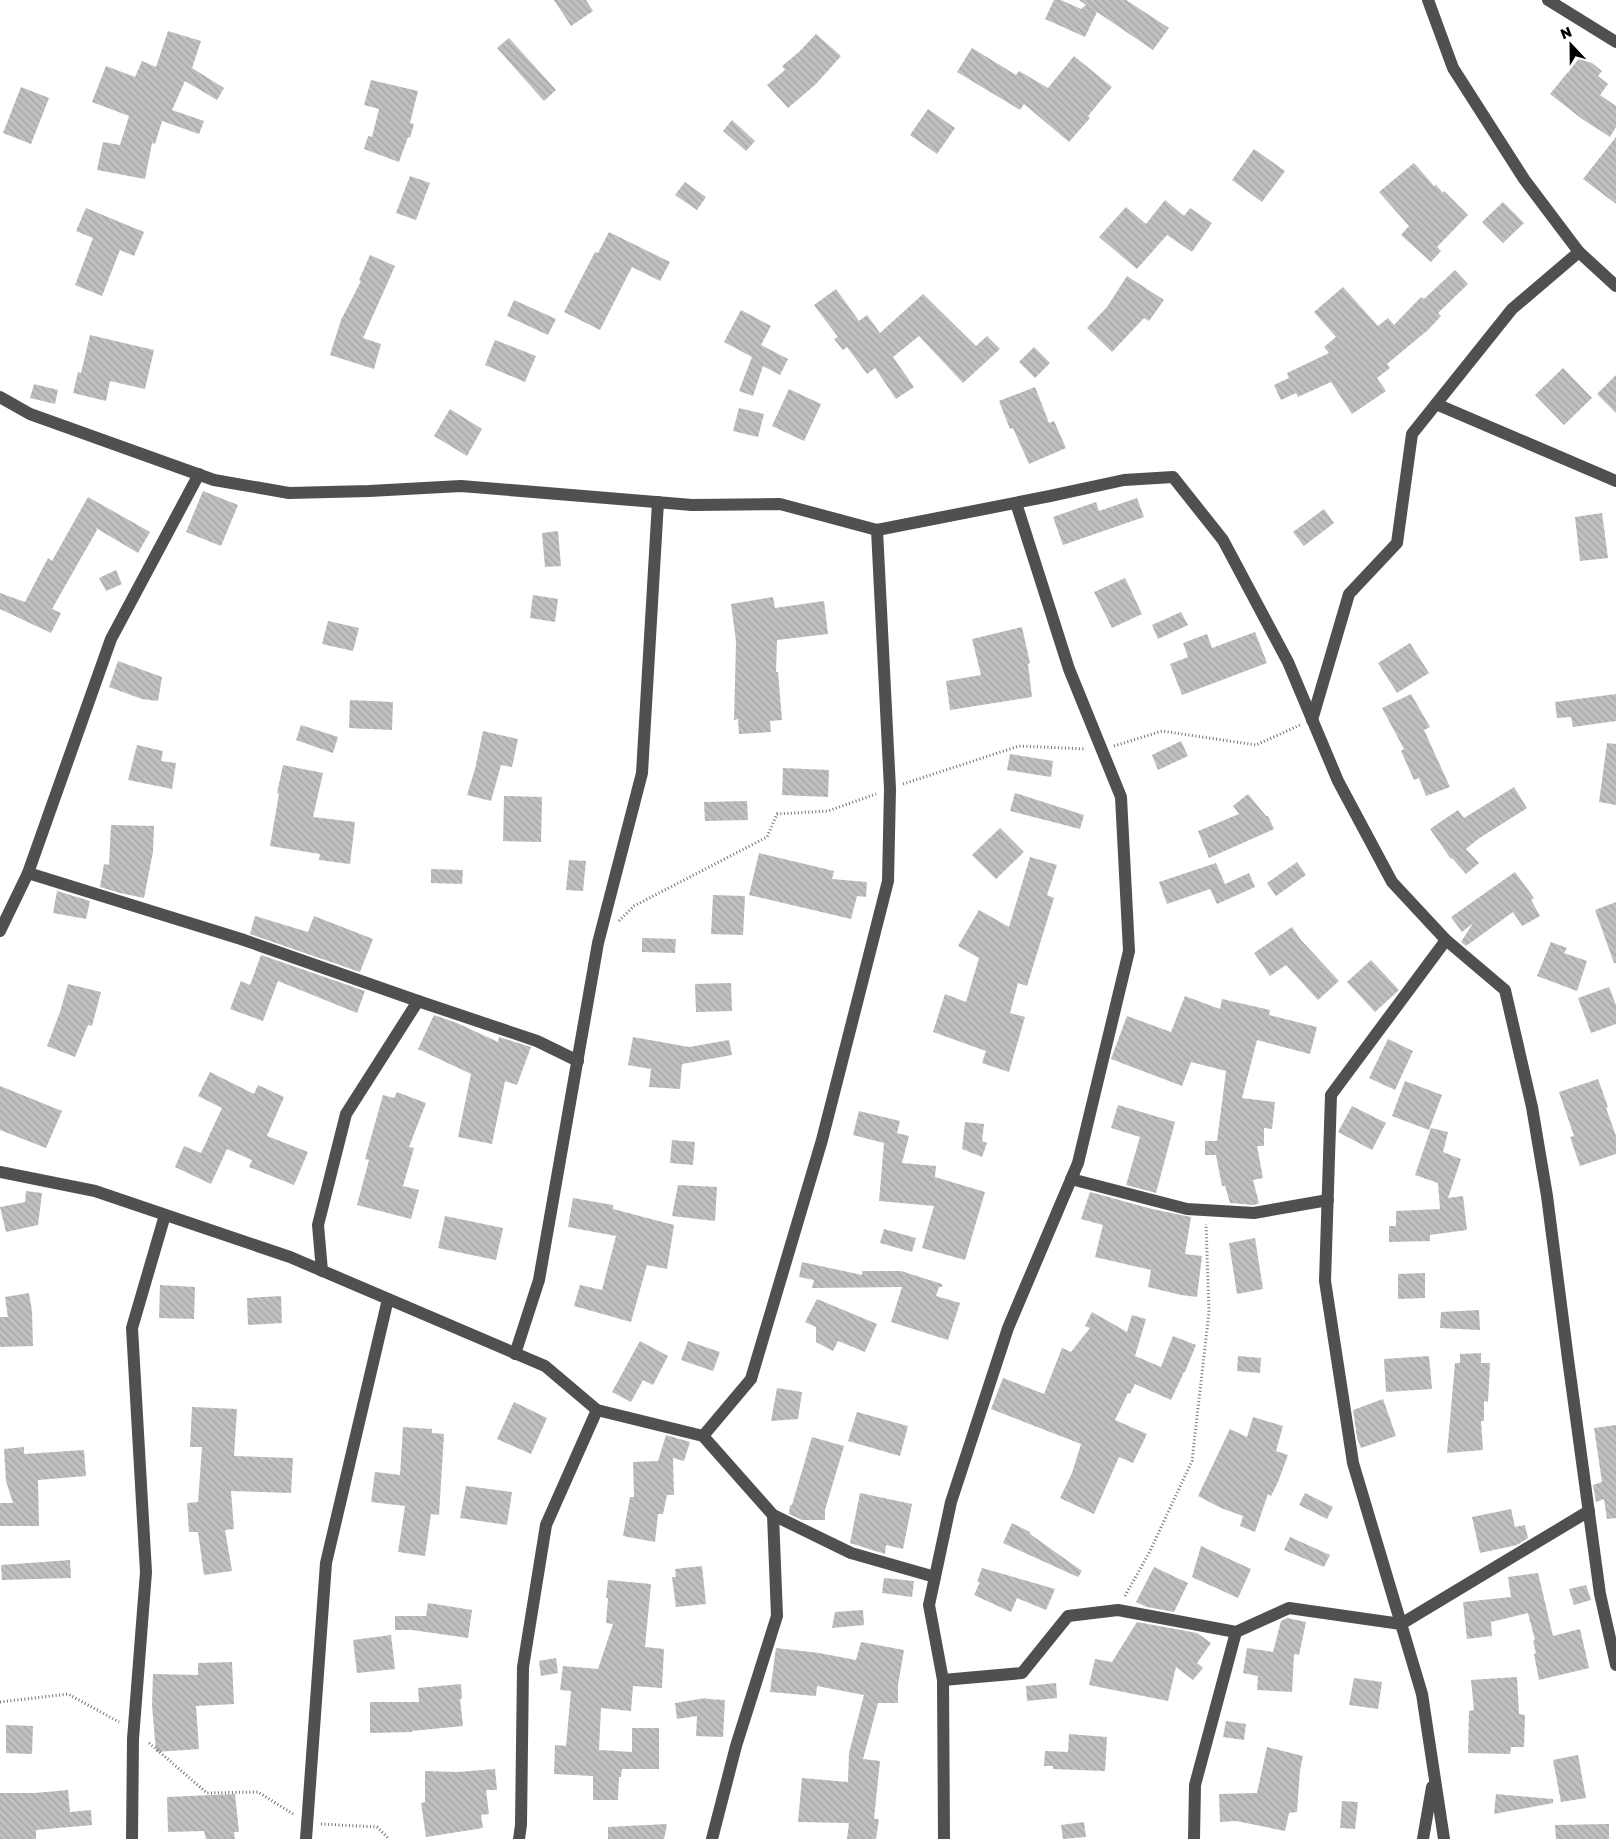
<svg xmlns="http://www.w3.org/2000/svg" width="1616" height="1839" font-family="'Golos Text',sans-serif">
<defs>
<pattern id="building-back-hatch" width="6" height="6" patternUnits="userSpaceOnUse" patternTransform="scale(1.25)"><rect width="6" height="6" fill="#c0c0c0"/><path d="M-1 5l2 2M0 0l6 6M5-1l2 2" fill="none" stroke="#a3a3a3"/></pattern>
</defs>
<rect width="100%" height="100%" fill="#fff"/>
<!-- building -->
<g fill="url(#building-back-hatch)">
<path d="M554,0H586L593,11L571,26Z"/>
<path d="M1054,0H1061L1081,9L1086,5L1079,0H1126L1169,28L1153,50L1097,12L1085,37L1045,19Z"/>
<path d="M168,31L201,41L192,68L224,88L217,100L185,81L172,110L204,121L199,134L162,121L155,144L152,143L145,179L97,170L103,142L120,145L129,116L92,102L106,66L135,77L142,61L156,67Z"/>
<path d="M816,34L841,56L816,84L788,108L767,85L785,70L782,66L799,52Z"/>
<path d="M509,38L556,90L544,101L497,48Z"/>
<path d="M972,48L1016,75L1019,71L1048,88L1074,56L1112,87L1088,116L1090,118L1069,142L1024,104L1020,110L957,72Z"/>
<path d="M1582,55L1602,71L1598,76L1608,84L1600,95L1616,106V127L1610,137L1582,119L1550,94Z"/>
<path d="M371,80L418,91L410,123L414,124L410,138L408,137L399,162L364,149L368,136L372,137L379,109L364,105Z"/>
<path d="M21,87L49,98L31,144L3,133Z"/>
<path d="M928,109L955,128L937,154L910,135Z"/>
<path d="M732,120L755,141L746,151L723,131Z"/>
<path d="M1616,137V204L1583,179Z"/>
<path d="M1254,149L1285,171L1262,202L1232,180Z"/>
<path d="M1414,163L1434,186L1436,185L1443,193L1444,191L1468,215L1437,247L1441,251L1431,262L1401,235L1409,226L1379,192Z"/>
<path d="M410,176L430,183L416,220L396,213Z"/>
<path d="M685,182L706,197L697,210L675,195Z"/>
<path d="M1165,200L1184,216L1190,208L1212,223L1192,252L1167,235L1137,269L1099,237L1126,207L1146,224Z"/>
<path d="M1503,202L1524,223L1503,243L1482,222Z"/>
<path d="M86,208L144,232L134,256L120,250L102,296L75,285L93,238L76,231Z"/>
<path d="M609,232L670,262L660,281L632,267L600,330L564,312L595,252L598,253Z"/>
<path d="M370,255L395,266L363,338L381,344L374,369L330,355L341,320L361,281L359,280Z"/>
<path d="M1455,270L1468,284L1438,313L1441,316L1428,330L1387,364L1390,368L1377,378L1386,391L1352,414L1331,382L1298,397L1296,393L1281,400L1274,385L1289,378L1287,373L1329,353L1324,347L1336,337L1314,312L1343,287L1378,326L1388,318L1394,325L1421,297L1424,299Z"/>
<path d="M1127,276L1164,300L1149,321L1144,318L1112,352L1087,328L1107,307Z"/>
<path d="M836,289L859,321L867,315L880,333L923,294L976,346L987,336L1000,349L963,383L919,336L893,357L914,387L896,399L875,368L867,374L847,347L843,350L834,339L838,337L814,305Z"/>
<path d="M514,300L556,319L548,335L507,316Z"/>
<path d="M741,310L771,326L761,345L788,359L780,375L763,366L753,396L739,391L752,357L724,342Z"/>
<path d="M90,335L154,350L145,389L110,381L106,401L73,393L78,372L81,373Z"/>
<path d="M495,340L536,356L525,382L485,365Z"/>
<path d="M1034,347L1050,363L1035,378L1019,362Z"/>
<path d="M1563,368L1592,398L1564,425L1535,395Z"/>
<path d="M1616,375V413L1597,394Z"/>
<path d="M34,384L58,390L55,404L30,398Z"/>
<path d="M1035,387L1049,423L1054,421L1066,448L1029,464L1013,428L1010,429L999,401Z"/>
<path d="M789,389L821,404L804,441L772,426Z"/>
<path d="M739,408L764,414L758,437L733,431Z"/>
<path d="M450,409L482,429L467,456L434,436Z"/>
<path d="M203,491L238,505L221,546L186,532Z"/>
<path d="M88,497L150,532L138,553L96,528L97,530L52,609L61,613L51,633L0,609V593L25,602L48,558L52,561Z"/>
<path d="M1137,498L1144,517L1063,545L1053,517L1096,502L1099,511Z"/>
<path d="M1324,509L1334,523L1304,546L1293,532Z"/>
<path d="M1602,513L1608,558L1580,561L1575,517Z"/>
<path d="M558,531L561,566L545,567L542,533Z"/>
<path d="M116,570L122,584L106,591L99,578Z"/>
<path d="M1125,578L1142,614L1112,628L1094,592Z"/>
<path d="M533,595L558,599L555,622L530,618Z"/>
<path d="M773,597L775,608L824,601L828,634L777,640L776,672H778L782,720L770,721L771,732L739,734L738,719L734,720L736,641L731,604Z"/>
<path d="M1181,612L1188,625L1158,639L1152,625Z"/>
<path d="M328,621L359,628L353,651L322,644Z"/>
<path d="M1022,627L1030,663L1028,664L1032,697L950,710L946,681L981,675L972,639Z"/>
<path d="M1255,632L1267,663L1182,695L1170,664L1188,657L1183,643L1207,634L1212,648Z"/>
<path d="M1410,643L1429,673L1397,693L1378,663Z"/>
<path d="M118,661L162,677L158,701L142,699L109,687Z"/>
<path d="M1411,694L1430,727L1424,730L1450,787L1426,796L1419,778L1414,780L1401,751L1404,749L1382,708Z"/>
<path d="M1616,694V721L1573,727L1571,717L1557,718L1555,702Z"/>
<path d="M350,700L393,702L392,730L349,728Z"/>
<path d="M301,725L338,737L333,753L296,740Z"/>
<path d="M483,731L518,739L512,767L501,765L491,801L467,795L475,769Z"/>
<path d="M1181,741L1188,756L1158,770L1152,755Z"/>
<path d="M1607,743L1616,744V805L1599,802Z"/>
<path d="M137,745L163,751L161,761L176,763L172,789L128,780Z"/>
<path d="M1010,754L1053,761L1051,777L1007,770Z"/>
<path d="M283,765L323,773L313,817L355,822L350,864L319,860L320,854L270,846L279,794L277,793Z"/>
<path d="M783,768L829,770L828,797L782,795Z"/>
<path d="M1514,787L1527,808L1478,839L1466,849L1479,863L1466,874L1452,858L1451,859L1430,829L1458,810L1464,818Z"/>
<path d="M1015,793L1084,815L1080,829L1010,811Z"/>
<path d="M1248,794L1266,816H1268L1274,829L1209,858L1198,831L1239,814L1233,806Z"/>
<path d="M504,796L542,797L541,842L503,841Z"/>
<path d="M747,801L748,820L705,821L704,802Z"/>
<path d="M111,825L154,826L153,852L144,898L120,893L100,887L104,864L109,865Z"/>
<path d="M1000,828L1024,852L996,879L972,855Z"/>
<path d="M759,853L834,871L832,879L867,882L866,897L857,896L851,919L749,895Z"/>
<path d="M1030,857L1057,865L1047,895L1054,898L1027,986L1018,983L1010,1013L1025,1017L1009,1072L982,1063L986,1051L933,1032L945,994L966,1002L979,958L958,946L979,910L1009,927Z"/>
<path d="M569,860L586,861L583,891L566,890Z"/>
<path d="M1297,862L1306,875L1276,896L1267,883Z"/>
<path d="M1216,863L1225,884L1249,873L1255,887L1217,904L1210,889L1167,904L1159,882Z"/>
<path d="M431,869L463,870L462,884L431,883Z"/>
<path d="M1515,872L1534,898L1531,900L1540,916L1522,926L1513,912L1466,946L1461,942L1473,923L1462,932L1451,917Z"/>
<path d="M57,891L90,901L86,919L53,913Z"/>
<path d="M713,895L745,896L743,935L711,934Z"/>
<path d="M1616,902V963H1614L1595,910Z"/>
<path d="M255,916L308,932L314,916L373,939L360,972L250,934Z"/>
<path d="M1292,927L1301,940L1339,981L1318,1000L1286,965L1270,976L1254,953Z"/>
<path d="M642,938L676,939L675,953L642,952Z"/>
<path d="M1551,942L1567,948L1564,953L1587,961L1577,991L1537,976Z"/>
<path d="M261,955L365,991L357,1013L278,981L263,1021L230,1009L241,981L250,985Z"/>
<path d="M1371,960L1399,990L1375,1012L1347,982Z"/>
<path d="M731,983L732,1011L696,1012L695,984Z"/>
<path d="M68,984L101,992L92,1026L88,1025L75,1057L47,1046L60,1012Z"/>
<path d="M1609,987L1616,1005V1024L1591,1033L1578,998Z"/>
<path d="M1185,996L1220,1009L1222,999L1270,1010L1269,1015L1317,1027L1310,1054L1257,1040L1242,1098L1275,1102L1272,1129L1264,1128V1146H1257L1263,1178L1253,1180L1259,1203L1254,1205L1230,1203L1225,1186H1222L1216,1155H1205V1141H1217L1226,1071L1191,1062L1182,1086L1111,1059L1127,1016L1171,1032Z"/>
<path d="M434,1015L457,1023L498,1042L499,1037L531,1047L517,1085L505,1081L492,1144L458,1137L471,1074L418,1049Z"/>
<path d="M633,1037L689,1047L729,1040L732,1055L682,1064L680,1089L649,1087L651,1069L628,1065Z"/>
<path d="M1388,1039L1413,1051L1395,1090L1369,1078Z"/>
<path d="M210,1072L254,1094L258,1085L284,1097L267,1136L308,1152L294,1185L249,1167L252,1160L227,1149L211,1184L175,1167L184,1146L201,1153L222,1108L198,1096Z"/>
<path d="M1598,1079L1608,1107L1606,1108L1616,1136V1154L1580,1166L1570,1137L1574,1136L1559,1092Z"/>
<path d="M1405,1081L1442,1095L1429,1130L1392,1116Z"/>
<path d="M0,1086L62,1111L46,1148L0,1130Z"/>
<path d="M397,1092L426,1103L409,1147L414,1148L403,1186L419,1190L411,1219L357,1205L369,1160L365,1159L383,1095L394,1098Z"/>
<path d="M1118,1105L1175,1122L1156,1193L1126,1185L1140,1137L1111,1128Z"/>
<path d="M1352,1106L1386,1123L1372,1150L1338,1132Z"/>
<path d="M859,1111L900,1121L897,1133L909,1136L902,1163L936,1166L935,1177L985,1192L965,1260L922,1248L934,1206L879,1201L884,1143L853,1135Z"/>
<path d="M965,1122L984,1124L982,1141L987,1143L982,1157L962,1149Z"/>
<path d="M1431,1128L1448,1132L1443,1152L1461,1159L1448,1198L1463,1196L1467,1230L1430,1235V1241L1389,1242V1226H1396V1211L1440,1209L1438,1183L1415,1175Z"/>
<path d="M672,1140L695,1142L693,1165L670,1163Z"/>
<path d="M678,1185L717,1187L715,1221L672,1216Z"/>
<path d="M26,1191L42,1193L38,1225L6,1232L0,1207L25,1202Z"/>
<path d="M1090,1192L1152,1209L1191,1217L1185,1254L1202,1256L1197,1297L1181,1295L1148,1287L1151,1270L1095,1257L1103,1225L1081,1219Z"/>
<path d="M573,1198L613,1205V1209L674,1225L667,1269L647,1265L631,1322L574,1306L580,1285L602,1290L616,1236L568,1227Z"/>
<path d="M445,1216L503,1228L496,1260L438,1248Z"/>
<path d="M884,1229L916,1238L912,1252L880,1243Z"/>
<path d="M1255,1238L1263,1289L1237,1294L1229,1243Z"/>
<path d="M802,1262L862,1275V1271H901L942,1284V1287H939L936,1296L960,1303L948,1340L891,1322L902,1287L812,1288L814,1280L799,1277Z"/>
<path d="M1425,1273V1298L1398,1299V1274Z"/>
<path d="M160,1285L195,1287L194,1319L159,1318Z"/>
<path d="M29,1293L32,1311L33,1346L0,1347V1317H8L5,1297Z"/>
<path d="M281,1296L282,1323L248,1325L247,1298Z"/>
<path d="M817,1299L877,1324L865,1352L838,1341L833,1351L816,1342V1327L805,1322Z"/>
<path d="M1479,1310L1480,1330L1440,1328L1441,1312Z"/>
<path d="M1092,1312L1127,1332L1132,1315L1146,1319L1135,1356L1161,1367L1173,1336L1196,1345L1185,1372H1184L1171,1400L1135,1384L1130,1394L1128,1393L1115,1420L1147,1434L1133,1463L1119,1457L1094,1514L1060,1498L1072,1473L1081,1444L991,1409L1003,1378L1044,1394L1062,1348L1071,1352L1090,1328L1085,1326Z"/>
<path d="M640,1341L668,1356L653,1385L643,1380L631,1402L612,1392Z"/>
<path d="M688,1341L720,1352L713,1371L681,1360Z"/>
<path d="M1481,1353V1363H1490L1488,1402L1484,1401V1421H1481L1483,1450L1447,1453L1455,1363H1460V1354Z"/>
<path d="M1238,1356L1261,1358L1260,1373L1237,1371Z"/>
<path d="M1429,1356L1432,1389L1386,1392L1384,1359Z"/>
<path d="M777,1388L802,1392L798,1419L771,1421Z"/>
<path d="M1383,1399L1396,1436L1361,1448L1357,1438L1353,1410Z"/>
<path d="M514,1402L547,1418L531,1454L497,1439Z"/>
<path d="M192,1407L237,1409L234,1456L293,1458L291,1493L231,1491L234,1529L225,1530L232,1571L204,1575L198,1532H189L187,1503L198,1502L202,1447H190Z"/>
<path d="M857,1412L908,1426L900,1456L848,1441Z"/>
<path d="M1253,1417L1283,1426L1276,1451L1288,1455L1278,1482L1271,1496L1268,1494L1255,1532L1240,1526L1243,1516L1221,1508L1198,1496L1230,1429L1247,1437Z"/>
<path d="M1616,1425V1518L1607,1519L1604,1499L1596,1502L1593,1485L1602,1482L1594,1428Z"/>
<path d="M403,1427L432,1429V1433L444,1434L439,1515L431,1514L425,1556L398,1552L405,1506L371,1502L375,1472L400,1475Z"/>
<path d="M666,1435L690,1442L684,1461L673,1458L674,1495H667L663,1514H658L655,1542L623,1536L630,1497H634L633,1462L658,1461Z"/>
<path d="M812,1437L844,1446L825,1510V1520H802L789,1514L790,1505H792Z"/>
<path d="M24,1447V1454L84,1450L86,1476L38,1480L39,1526H0V1503H13L6,1481L4,1449Z"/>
<path d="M466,1486L512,1492L507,1525L460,1518Z"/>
<path d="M860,1493L912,1504L903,1549L886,1545L885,1554L850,1543Z"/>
<path d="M1305,1493L1333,1507L1327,1519L1299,1505Z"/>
<path d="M1511,1509L1515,1527L1525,1525L1528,1538L1517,1545L1480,1553L1472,1517Z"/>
<path d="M1012,1523L1030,1532V1534L1082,1571L1078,1577L1003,1543Z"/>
<path d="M1290,1537L1330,1555L1324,1567L1284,1550Z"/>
<path d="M1201,1546L1251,1569L1238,1598L1192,1577Z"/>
<path d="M70,1560L71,1578L2,1580L1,1565Z"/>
<path d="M702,1566L706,1604L676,1607L672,1577H676L675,1569Z"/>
<path d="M1154,1567L1188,1583L1174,1612L1147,1607L1136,1602Z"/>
<path d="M982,1568L1055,1589L1046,1610L1017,1598L1011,1612L974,1595L980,1582H977Z"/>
<path d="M1538,1573L1553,1636L1580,1629L1589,1668L1539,1680L1534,1654L1536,1653L1533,1641L1535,1640L1528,1613L1491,1622L1492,1636L1467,1639L1463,1602L1511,1597L1508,1577Z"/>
<path d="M884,1578L914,1581L912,1597L882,1593Z"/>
<path d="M608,1580L651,1584L645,1647L664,1649L662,1688L633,1686L631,1711L601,1708L599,1750L632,1752V1728H659V1769H622L621,1777H619L618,1800H593V1776L554,1774L555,1745L566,1746L571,1691L560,1690L563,1666L598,1669L613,1624L606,1623L608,1598H606Z"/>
<path d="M1586,1585L1591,1600L1574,1605L1569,1589Z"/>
<path d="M428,1603L472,1610L468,1638L412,1630H395V1616H426Z"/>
<path d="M863,1610L864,1625L832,1628L835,1612Z"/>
<path d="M1287,1618L1306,1622L1299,1655L1294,1654L1292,1692L1257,1690L1258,1676L1243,1673L1247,1648L1273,1652L1281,1621Z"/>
<path d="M1137,1622L1197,1633L1211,1643L1197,1663L1203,1668L1193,1680L1176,1667L1168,1701L1089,1685L1095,1659L1112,1662Z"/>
<path d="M391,1635L395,1669L357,1673L353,1640Z"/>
<path d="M861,1642L904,1650L898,1685V1703H878L863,1759L880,1761L874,1819H879L876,1839H847L849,1823L798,1822L802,1778L848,1782L849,1753L864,1695L817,1686L816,1696L770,1692L776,1648L819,1653L856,1660Z"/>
<path d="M556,1658L558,1673L541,1676L539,1661Z"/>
<path d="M232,1662L234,1704L196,1706L199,1749L156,1752L152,1705L153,1674L198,1675V1663Z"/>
<path d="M1517,1677L1519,1714L1525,1715L1524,1747H1511L1510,1754L1468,1753L1469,1711L1474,1710L1471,1680Z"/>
<path d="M1354,1678L1382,1682L1378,1709L1349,1705Z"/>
<path d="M1056,1683L1057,1698L1027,1701L1026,1686Z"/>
<path d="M461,1684L462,1698L460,1699L463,1726L412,1731V1732L370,1733V1702H419L418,1688Z"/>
<path d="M706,1698L707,1699L725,1700L723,1737L696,1736L697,1716L677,1719L675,1703Z"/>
<path d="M1226,1721L1246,1724L1244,1740L1223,1737Z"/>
<path d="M6,1725L33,1726L32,1754L6,1753Z"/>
<path d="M1069,1734L1107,1737L1105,1771L1053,1769V1766H1044L1045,1751L1068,1752Z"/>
<path d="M1267,1747L1303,1756L1300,1770L1297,1812L1289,1813L1285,1831L1236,1821L1220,1822L1219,1794L1257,1793Z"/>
<path d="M1578,1755L1586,1798L1561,1802L1553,1760Z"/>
<path d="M495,1769L497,1790H486L489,1814L481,1815L483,1828L426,1837L421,1803L425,1802V1771L457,1772Z"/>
<path d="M68,1790L70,1812L91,1810L92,1825L36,1830V1839H0V1793H35Z"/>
<path d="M235,1794L239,1832H234L235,1839H206L204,1831L168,1832L167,1797Z"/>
<path d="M1496,1794L1553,1799V1803L1494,1814Z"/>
<path d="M1342,1801L1358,1802L1355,1829L1340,1828Z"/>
<path d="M1084,1822L1086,1837L1063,1839L1061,1825Z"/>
<path d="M667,1824L664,1839H608V1827Z"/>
<path d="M1609,1824V1839H1556L1555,1825Z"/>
</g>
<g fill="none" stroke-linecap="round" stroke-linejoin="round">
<!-- path -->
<g stroke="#727272" stroke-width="3" stroke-dasharray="1 2.5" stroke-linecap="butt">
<path d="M1114,746L1162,731L1256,745L1300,725"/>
<path d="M903,784L1019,746L1086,749"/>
<path d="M619,921L634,906L767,837L777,814L828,811L876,794"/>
<path d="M1125,1596L1149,1553L1192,1461L1209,1312L1206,1224"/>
<path d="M0,1702L68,1694L119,1722"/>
<path d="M149,1743L207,1793L258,1792L293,1814"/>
<path d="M321,1824L377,1827L389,1839"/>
</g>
<!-- minor -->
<g stroke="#505050" stroke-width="12">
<path d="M1548,0L1616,42"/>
<path d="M1579,252L1616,286"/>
<path d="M0,397L30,414L214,480L289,493L369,491L461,486L692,505L780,504L877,530L1050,496L1124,480L1173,477L1223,540L1288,662L1338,781L1392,882L1446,940L1505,990L1532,1107L1547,1196L1568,1359L1600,1594L1616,1665"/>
<path d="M1436,404L1616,481"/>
<path d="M1312,720L1349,594L1397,543L1412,434L1512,309L1579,252L1524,179L1453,68L1428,0"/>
<path d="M28,873L241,939L418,1001L537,1041L578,1061"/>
<path d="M0,931L28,873L111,639L199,474"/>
<path d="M0,1172L95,1191L290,1257L545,1366L597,1410L703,1436L773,1515L851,1553L935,1577"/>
<path d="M1071,1179L1187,1209L1254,1213L1328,1200"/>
<path d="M322,1271L318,1225L346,1114L418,1001"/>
<path d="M515,1354L539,1280L598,943L642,773L658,502"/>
<path d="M703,1436L751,1379L822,1140L888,881L890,789L877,530"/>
<path d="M943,1680L1022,1673L1068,1616L1118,1610L1236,1632L1289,1608L1401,1624L1589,1511"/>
<path d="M132,1839L133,1739L146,1572L132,1328L165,1215"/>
<path d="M306,1839L326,1563L388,1299"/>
<path d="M519,1839L521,1825L523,1667L546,1525L597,1410"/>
<path d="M712,1839L736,1746L777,1616L773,1515"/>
<path d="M944,1839L943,1680L929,1605L951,1502L1008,1328L1078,1163L1129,951L1121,797L1069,669L1016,503"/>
<path d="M1194,1839L1195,1785L1236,1632"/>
<path d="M1423,1839L1432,1787"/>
<path d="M1444,1839L1422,1694L1353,1463L1325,1281L1331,1095L1446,940"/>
</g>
</g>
<!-- north arrow -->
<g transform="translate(1571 45) rotate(338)" stroke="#ffffff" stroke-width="4" paint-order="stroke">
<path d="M0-4L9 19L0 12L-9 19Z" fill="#000000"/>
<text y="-8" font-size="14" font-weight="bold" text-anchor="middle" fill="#000000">N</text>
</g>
</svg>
